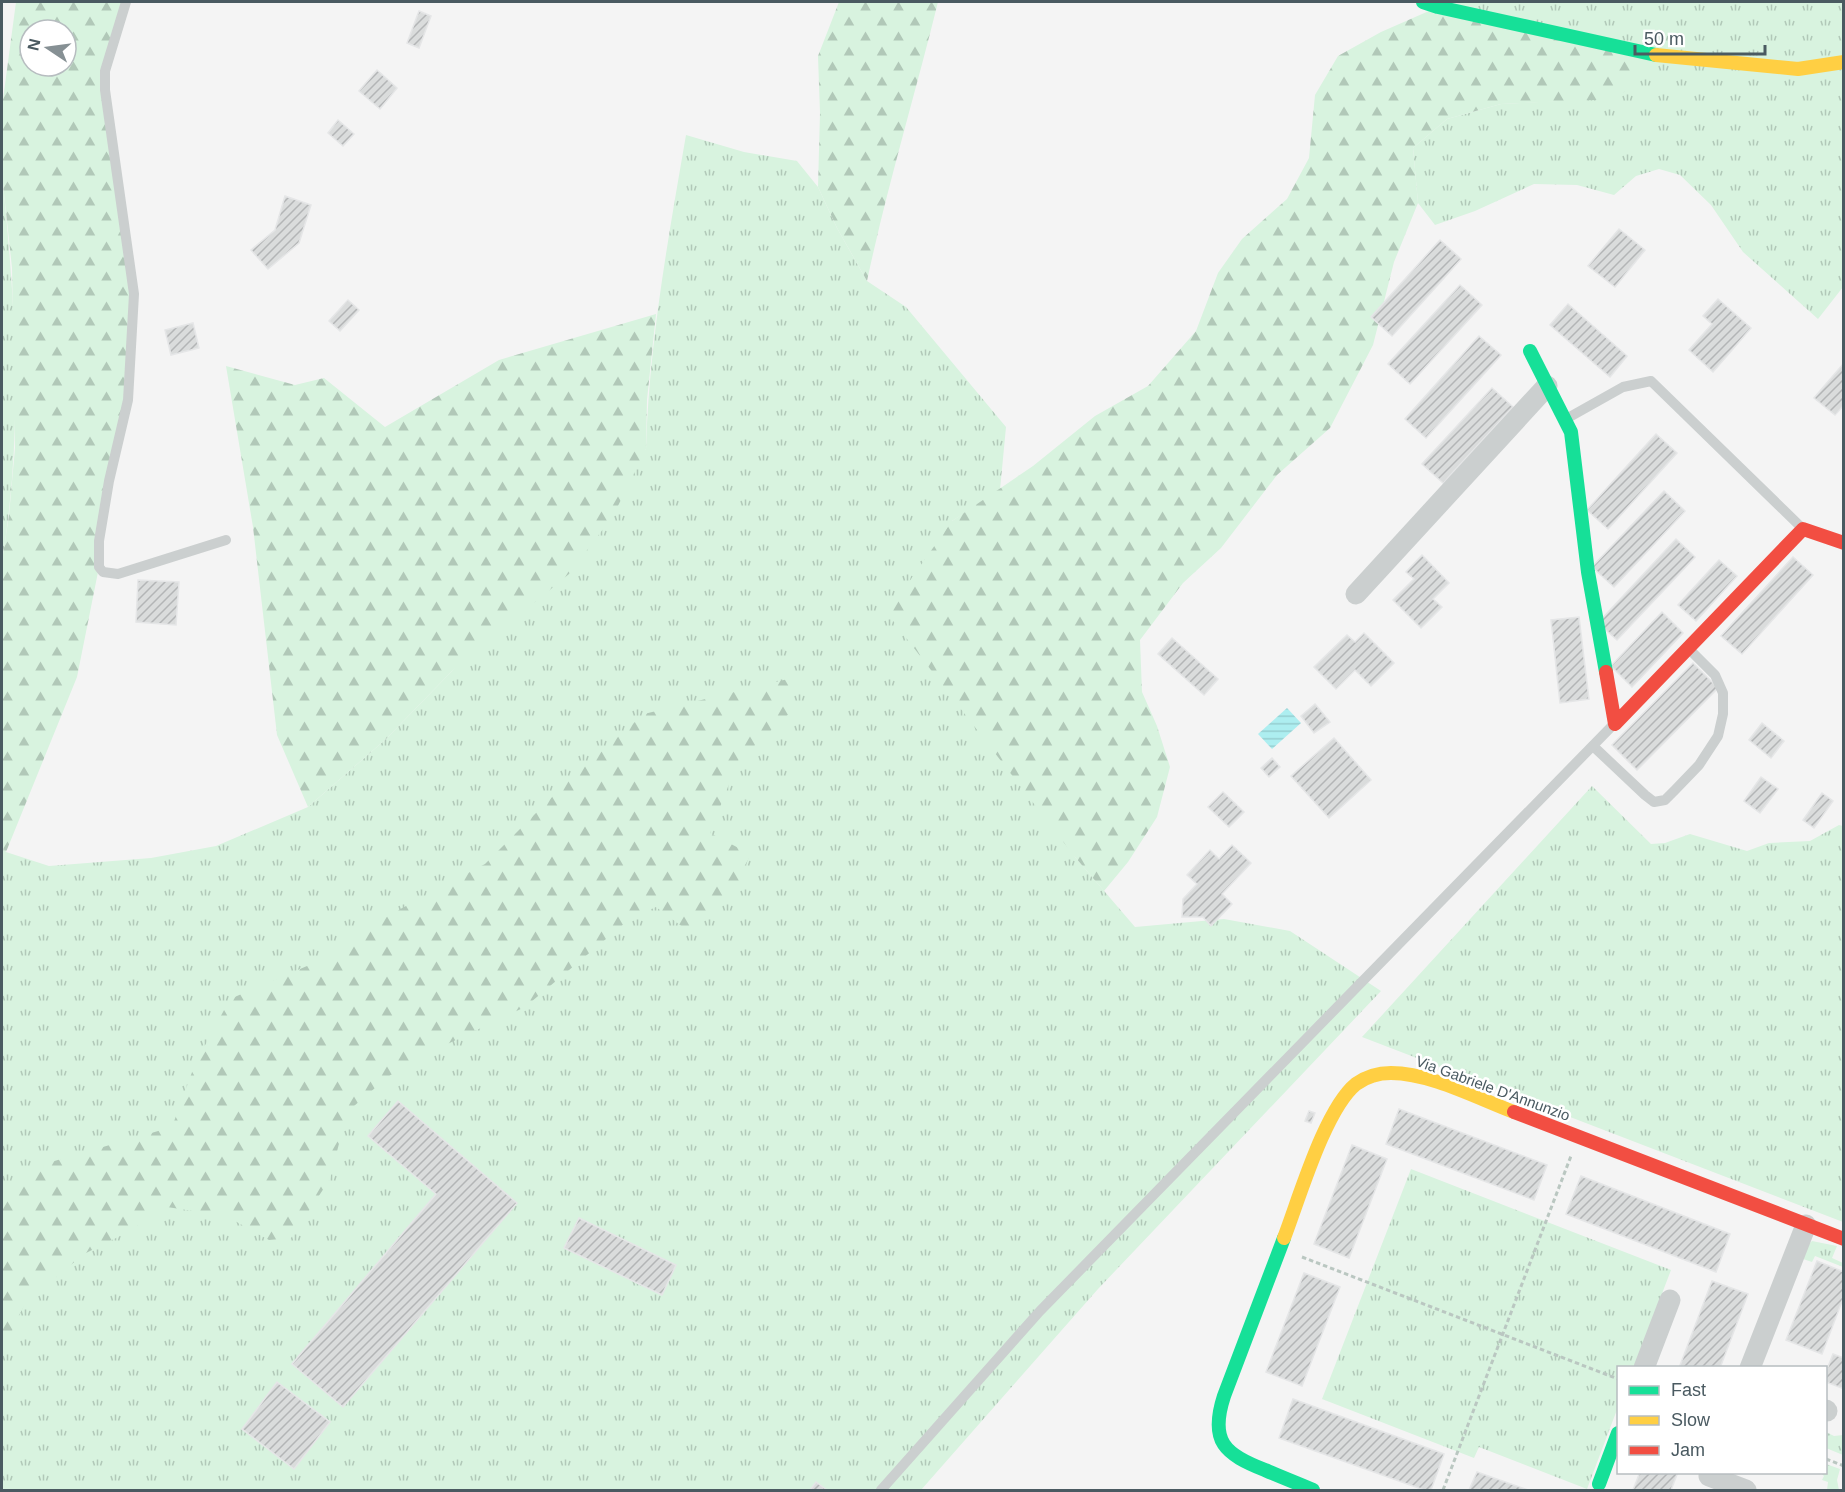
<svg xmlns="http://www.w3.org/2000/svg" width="1845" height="1492" font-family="Helvetica,sans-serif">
<defs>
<pattern id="grass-tufts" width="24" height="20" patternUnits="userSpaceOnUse" patternTransform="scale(1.5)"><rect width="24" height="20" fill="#d8f3df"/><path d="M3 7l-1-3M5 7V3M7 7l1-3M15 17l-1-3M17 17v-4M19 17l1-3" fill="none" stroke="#b1c8b8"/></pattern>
<pattern id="forest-firs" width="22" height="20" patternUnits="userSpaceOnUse" patternTransform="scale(1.5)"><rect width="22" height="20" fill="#d8f3df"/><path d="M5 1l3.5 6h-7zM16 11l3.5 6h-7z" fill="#b1c8b8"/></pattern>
<pattern id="water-rules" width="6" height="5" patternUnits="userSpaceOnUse" patternTransform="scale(1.5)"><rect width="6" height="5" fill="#adeef0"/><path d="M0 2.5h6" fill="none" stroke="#96ced0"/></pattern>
<pattern id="building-hatch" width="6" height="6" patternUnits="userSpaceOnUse" patternTransform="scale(1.5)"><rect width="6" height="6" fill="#dadcdc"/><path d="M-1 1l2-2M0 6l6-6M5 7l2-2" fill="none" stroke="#b3b5b6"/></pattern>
</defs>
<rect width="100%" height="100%" fill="#f4f4f4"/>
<!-- grass -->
<g fill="url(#grass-tufts)">
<path d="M1423,2H1843V287L1818,319L1743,252L1711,205L1680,175L1659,169L1636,176L1614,195L1577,185L1534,184L1475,211L1435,225L1418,203L1413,148L1447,119L1501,104L1558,101Z"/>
<path d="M686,135L744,152L797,161L818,187L837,228L867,281L906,307L1006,427L1000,490L952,521L1075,857L1135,927L1224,919L1290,931L1381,991L1098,1289L921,1490H2V847L6,852L49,866L151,858L216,846L308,807L386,739L452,671L646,449C649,343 668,240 686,135Z"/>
<path d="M2,183L3,184C16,309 23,437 2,561Z"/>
<path d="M1592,786L1651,844L1665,843L1690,834L1747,851L1769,843L1810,841L1839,825L1843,826V1222L1362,1037Z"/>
<path d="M1411,1169L1671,1270L1634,1367L1618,1368V1407L1587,1489L1479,1447L1474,1458L1322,1399Z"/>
<path d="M1812,1241L1837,1246L1832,1258L1843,1263V1267L1815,1256L1812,1262L1803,1259L1809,1244Z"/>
<path d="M1826,1432L1834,1436L1843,1435V1455L1826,1448Z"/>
<path d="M1826,1464L1840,1469L1837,1480L1839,1490H1827L1828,1482L1822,1480L1824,1476L1821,1473L1826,1472Z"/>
</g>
<!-- forest -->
<g fill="url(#forest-firs)" fill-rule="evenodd">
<path d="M16,2H126L105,71L134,294L133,337L99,567L77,677L6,852L2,847V561L9,515L15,448L12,268L3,184L2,107ZM30,30H66V66H30Z"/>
<path d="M839,2H938C915,95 887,187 867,281L837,228L818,187L820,113L818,56Z"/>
<path d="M1438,7L1656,55L1618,99L1501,104L1447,119L1413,148L1418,203L1394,262L1373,345L1330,428L1277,475L1221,548L1183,583L1140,640L1142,692L1157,726L1170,767L1157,817L1128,862L1104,891L1075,857L887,613L952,521L1033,466L1095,416L1148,386L1196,331L1218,273L1242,239L1287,199L1309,158L1315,95L1338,56L1381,32Z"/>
<path d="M656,314L647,400L646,449L613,516L569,574L452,671L386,739L308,807L277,735L253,527L226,366L295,385L324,378L385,427L499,360Z"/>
<path d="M788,679L792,711L738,761L710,833L750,854L738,886L688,931L656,907L631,918L525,1007L437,1049L389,1076L347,1112L330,1179L291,1238L269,1240L226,1216L167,1207L126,1233L84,1254L25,1303L2,1353V1203L51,1162L172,1127L195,1064L230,999L321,960L391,914L485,864L570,779L644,714Z"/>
</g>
<!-- water -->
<path fill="url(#water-rules)" d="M1287,708L1301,723L1272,749L1258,734Z"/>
<!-- building -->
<g fill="url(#building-hatch)" stroke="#e5e6e7" stroke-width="1.5">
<path d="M419,11L431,16L419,48L407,43Z"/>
<path d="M377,70L397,88L380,109L359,91Z"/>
<path d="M338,120L354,134L343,146L328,133Z"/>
<path d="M285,196L311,205L299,243L268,269L251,250L275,230Z"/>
<path d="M1619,229L1645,250L1615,287L1588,266Z"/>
<path d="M1440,240L1461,259L1392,336L1371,317Z"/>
<path d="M1460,285L1482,305L1410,384L1388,364Z"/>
<path d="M1718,299L1751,328L1713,372L1689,350L1712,324L1703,316Z"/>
<path d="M348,300L359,310L340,331L329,321Z"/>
<path d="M1568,304L1627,356L1610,377L1550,325Z"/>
<path d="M193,323L199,348L171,355L165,330Z"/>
<path d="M1479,336L1501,355L1426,438L1405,419Z"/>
<path d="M1844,363V405L1835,415L1814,398Z"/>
<path d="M1492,388L1513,407L1443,483L1422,464Z"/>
<path d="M1656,434L1677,453L1608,529L1587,510Z"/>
<path d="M1664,491L1685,511L1614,587L1592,567Z"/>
<path d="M1676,539L1695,557L1617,640L1598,623Z"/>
<path d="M1422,555L1449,583L1433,599L1442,607L1421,628L1393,600L1414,579L1406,572Z"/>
<path d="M1793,557L1813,575L1742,654L1721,636Z"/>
<path d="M1719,560L1737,576L1696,621L1678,605Z"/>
<path d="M138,580L179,582L176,625L136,622Z"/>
<path d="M1662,612L1683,633L1632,687L1611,666Z"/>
<path d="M1579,617L1589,699L1560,703L1551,620Z"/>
<path d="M1364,633L1394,663L1371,686L1355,670L1336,689L1314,667L1347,635L1355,642Z"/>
<path d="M1172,638L1218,679L1204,695L1158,654Z"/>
<path d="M1693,663L1718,688L1637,770L1612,745Z"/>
<path d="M1315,704L1330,722L1314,733L1301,716Z"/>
<path d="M1762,723L1784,741L1771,758L1749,740Z"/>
<path d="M1334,738L1371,780L1329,818L1291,776Z"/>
<path d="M1272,758L1280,767L1269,777L1261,768Z"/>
<path d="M1761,777L1778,789L1760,813L1744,801Z"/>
<path d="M1223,792L1244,812L1229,827L1208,807Z"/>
<path d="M1822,793L1833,801L1814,828L1803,820Z"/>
<path d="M1232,845L1251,863L1222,894L1232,904L1211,926L1203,917H1182L1183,899L1197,884L1187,875L1210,850L1219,859Z"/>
<path d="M398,1101L517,1203L343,1407L292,1364L436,1194L368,1136Z"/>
<path d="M1399,1109L1547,1165L1534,1200L1386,1144Z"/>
<path d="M1309,1111L1315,1113L1311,1123L1305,1121Z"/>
<path d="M1352,1145L1387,1159L1349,1258L1314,1244Z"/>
<path d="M1581,1176L1730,1234L1716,1272L1566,1214Z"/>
<path d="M579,1218L676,1265L662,1295L564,1248Z"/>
<path d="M1817,1261L1844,1272V1296L1822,1354L1786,1340Z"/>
<path d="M1304,1273L1340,1287L1302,1386L1266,1372Z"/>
<path d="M1712,1281L1748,1294L1720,1368H1679Z"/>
<path d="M1833,1354L1844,1358V1389L1826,1382V1372Z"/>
<path d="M277,1382L330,1422L294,1469L242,1429Z"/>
<path d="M1293,1399L1444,1454L1431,1490H1424L1279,1438Z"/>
<path d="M1477,1472L1528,1490H1469Z"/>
<path d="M1640,1472H1678L1671,1490H1633Z"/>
<path d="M816,1482L827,1490H810Z"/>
</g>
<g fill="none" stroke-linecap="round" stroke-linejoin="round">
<!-- path -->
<g stroke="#bac7c1" stroke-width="3" stroke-dasharray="4.5 3" stroke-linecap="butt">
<path d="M1302,1257L1618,1379"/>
<path d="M1826,1459L1844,1466"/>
<path d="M1443,1490L1571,1156"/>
</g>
<!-- lane -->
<g stroke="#cbcfcf" stroke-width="10">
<path d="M126,2L105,71V90L134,294L128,400L109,481L99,541V567L103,572L118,574L226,540"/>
<path d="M1566,419L1623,387L1651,381L1802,528"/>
<path d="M1593,746L1645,795L1654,802L1665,800L1675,790L1699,765L1718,736L1723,714V693L1715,675L1690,650"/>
<path d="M881,1490L1040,1311L1614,724"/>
</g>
<!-- street -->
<g stroke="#cbcfcf" stroke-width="21">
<path d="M1356,594L1547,386"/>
<path d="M1644,1368L1670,1300"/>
<path d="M1750,1368L1806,1225"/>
<path d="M1826,1410L1827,1411"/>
<path d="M1709,1476L1746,1490"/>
</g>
<!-- fast -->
<g stroke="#16e098" stroke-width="14">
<path d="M1423,2L1438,7L1656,55"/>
<path d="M1530,351L1571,432L1588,572L1606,672"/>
<path d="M1284,1238L1224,1396C1209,1442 1225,1454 1265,1470C1281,1477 1297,1483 1313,1490"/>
<path d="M1599,1484L1618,1433"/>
</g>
<!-- slow -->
<g stroke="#ffcf43" stroke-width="14">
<path d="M1656,55L1798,69L1844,62"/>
<path d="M1284,1238C1299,1199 1325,1109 1356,1084C1367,1076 1378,1073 1391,1073C1430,1073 1477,1098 1514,1112"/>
</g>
<!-- jam -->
<g stroke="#f24e42" stroke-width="14">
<path d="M1606,672L1615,724L1803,529L1844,543"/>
<path d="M1514,1112L1844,1239"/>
</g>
</g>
<g text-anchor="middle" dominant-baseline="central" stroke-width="5" stroke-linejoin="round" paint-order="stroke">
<!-- street labels -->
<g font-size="15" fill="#4a5a61" stroke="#fff">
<text transform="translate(1493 1088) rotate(20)">Via Gabriele D'Annunzio</text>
</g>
</g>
<!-- border -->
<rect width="1845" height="1492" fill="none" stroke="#4a5a61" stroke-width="6"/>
<!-- legend -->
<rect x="1617" y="1366" width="210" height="108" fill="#ffffff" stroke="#b7bdc0" stroke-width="1.5"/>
<rect x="1629" y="1386" width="30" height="9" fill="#16e098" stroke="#b7bdc0" stroke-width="1.5"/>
<text x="1671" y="1396" font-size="18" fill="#4a5a61">Fast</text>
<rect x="1629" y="1416" width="30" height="9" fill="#ffcf43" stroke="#b7bdc0" stroke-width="1.5"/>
<text x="1671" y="1426" font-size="18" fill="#4a5a61">Slow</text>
<rect x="1629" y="1446" width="30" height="9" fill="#f24e42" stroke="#b7bdc0" stroke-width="1.5"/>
<text x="1671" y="1456" font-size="18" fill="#4a5a61">Jam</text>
<!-- north arrow -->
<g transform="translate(48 48) rotate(283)"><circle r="28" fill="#ffffff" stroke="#b7bdc0" stroke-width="1.5"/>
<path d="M0-4.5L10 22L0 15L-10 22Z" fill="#869094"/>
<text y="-9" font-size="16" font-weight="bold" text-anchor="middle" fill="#4a5a61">N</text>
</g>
<!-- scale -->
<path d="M1635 45v9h130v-9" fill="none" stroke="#4a5a61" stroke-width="3"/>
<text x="1644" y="45" font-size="18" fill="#4a5a61" stroke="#ffffff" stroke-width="4.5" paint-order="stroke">50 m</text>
</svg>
